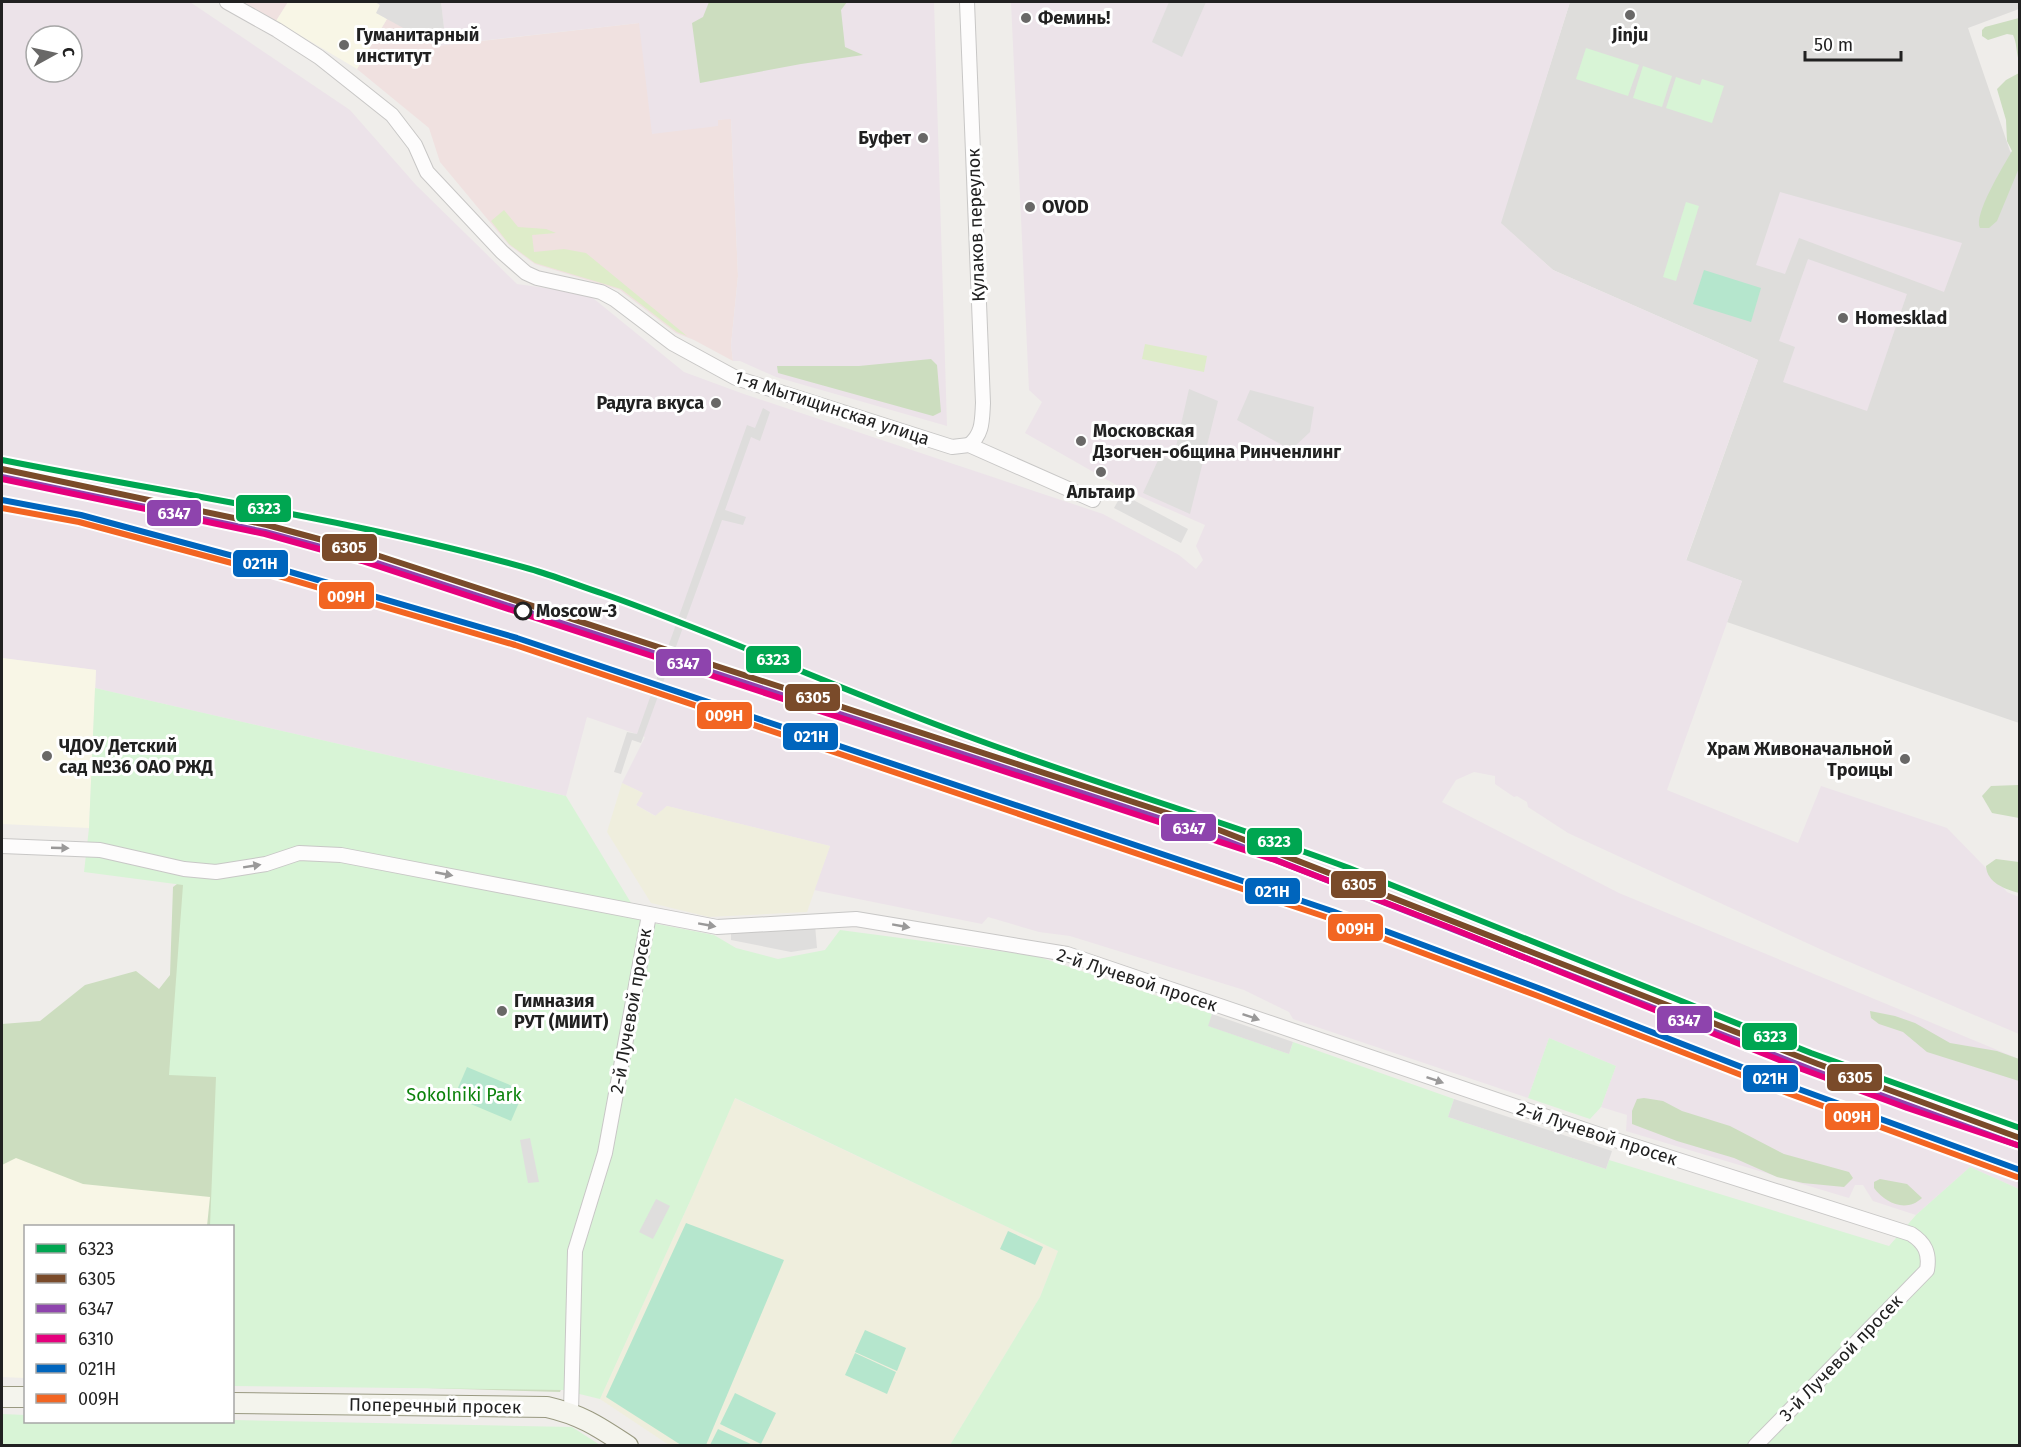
<svg xmlns="http://www.w3.org/2000/svg" width="2021" height="1447" font-family="'Fira Sans',sans-serif">
<rect width="100%" height="100%" fill="#efedea"/>
<!-- residential -->
<path fill="#dedddb" d="M1570,2H2019V9L1968,28L2010,151L2019,164V723L1727,622L1742,581L1686,561L1758,360L1553,270L1500,223Z"/>
<!-- commercial -->
<g fill="#f0e1e0">
<path d="M244,2H288L276,21Z"/>
<path d="M375,2H441L437,46L639,23L718,126V120L731,118L738,276L731,345L733,361L694,340L676,333L620,290L535,264L509,245L440,162L429,128L357,69L387,19L380,5Z"/>
</g>
<!-- industrial -->
<g fill="#ece3e9" fill-rule="evenodd">
<path d="M2,2H190L350,110L416,185L517,284L588,294L684,372L741,393L1103,514L1179,555L1196,569L1203,560L1196,546L1205,525L1125,490L1025,433L1042,402L1029,390L1011,2H1570L1501,223L1553,270L1758,360L1686,560L1742,581L1667,790L1798,843L1821,786L1947,828L1985,867L2007,892L2019,897V1034L1833,955L1568,833L1528,807L1527,802L1517,796L1514,797L1495,784V776L1474,772L1456,780L1442,802L1619,893L2019,1059V1189L1970,1167L1916,1215L1873,1201L1863,1185H1855L1849,1198L1626,1131L1627,1115L1601,1107L1616,1066L1549,1038L1528,1098L1293,1019L1289,1012L1244,990L1070,936L1039,932L988,917L982,924L814,890L830,846L667,806L656,816L636,805L643,793L622,783L645,737L587,717L566,796L95,688L96,670L2,658ZM36,36H72V72H36Z"/>
<path d="M441,2H934L947,426L776,377L740,361H733L731,345L738,276L731,119L718,120V126L652,134L639,23L436,46L435,29L444,28Z"/>
<path d="M1780,192L1962,243L1944,292L1799,238L1785,274L1756,265Z"/>
<path d="M1808,259L1907,294L1867,411L1783,382L1795,347L1779,341Z"/>
</g>
<!-- education -->
<g fill="#f8f6e6">
<path d="M288,2H375L380,4L377,13L387,19L357,69L276,21Z"/>
<path d="M2,658L96,670L89,828L2,824Z"/>
<path d="M2,1068L216,1077L210,1226H26L25,1378L2,1377Z"/>
</g>
<!-- farmland -->
<g fill="#efeedd">
<path d="M622,783L643,793L636,805L655,816L667,806L830,846L807,912L709,917L651,903L607,832Z"/>
<path d="M734,1098L1058,1251L1040,1297L950,1445H669L600,1399L691,1199Z"/>
</g>
<!-- grass -->
<g fill="#deecc9">
<path d="M504,210L518,227L546,229L556,233L532,235L534,252L564,249L586,253L687,336L677,332L621,289L535,263L509,244L491,221Z"/>
<path d="M1145,344L1207,356L1204,372L1142,359Z"/>
</g>
<!-- forest -->
<g fill="#ccddbf">
<path d="M709,2H847L841,10L845,47L863,55L801,64L700,83L692,23L703,17Z"/>
<path d="M2019,18V61C2016,52 2017,43 2013,35L2007,34L1988,40L1982,36V30L1985,27Z"/>
<path d="M2019,73V168L1997,221L1989,228H1980C1973,215 2004,165 2012,151L2007,141L2006,120L1997,89L2006,80Z"/>
<path d="M931,359L937,365L941,412L933,416L778,373L777,366H859Z"/>
<path d="M2018,785L2019,786V818L1992,813L1982,796L1991,786Z"/>
<path d="M1996,859L2019,862V893C2005,889 1987,883 1986,866Z"/>
<path d="M185,878L562,1387L560,1392L233,1382L232,1226H207L210,1197L83,1184L16,1158L2,1165V1024L40,1021L85,985L136,971L159,989L170,975L173,887Z"/>
<path d="M1870,1011L1895,1016L1915,1023L1950,1043L1997,1051L2019,1059V1081L1927,1052L1903,1032L1879,1024L1871,1018Z"/>
<path d="M1644,1098L1663,1101L1682,1111L1730,1126L1784,1154L1849,1172L1853,1178L1844,1187L1803,1183L1777,1177L1734,1158L1677,1141L1632,1124V1111L1637,1099Z"/>
<path d="M1880,1179L1907,1184L1922,1198C1906,1213 1885,1203 1874,1188V1182Z"/>
</g>
<!-- park -->
<g fill="#d8f4d6">
<path d="M1586,48L1639,65L1628,96L1576,79Z"/>
<path d="M1643,66L1672,76L1662,107L1633,98Z"/>
<path d="M1676,77L1700,85L1702,79L1724,86L1712,123L1666,108Z"/>
<path d="M1686,202L1699,206L1676,281L1663,277Z"/>
<path d="M95,688L566,796L642,921L714,935L736,948L778,959L825,950L840,930L1036,956L1212,1014L1209,1026L1289,1054L1293,1042L1454,1099L1448,1117L1606,1169L1609,1160L1889,1246L1916,1215L1970,1167L2019,1189V1445H950L1040,1297L1058,1251L735,1098L691,1199L600,1399L563,1390L233,1386L232,1226H210L216,1077L169,1075L183,885L84,872L89,828Z"/>
<path d="M1549,1038L1616,1066L1601,1107L1590,1119L1528,1098Z"/>
<path d="M2,1414L25,1415L26,1422L233,1420L572,1427L600,1445H2Z"/>
</g>
<!-- pitch -->
<g fill="#b5e6cd">
<path d="M1704,270L1761,288L1751,322L1693,304Z"/>
<path d="M467,1067L524,1091L511,1121L454,1097Z"/>
<path d="M686,1223L784,1260L706,1445H681L606,1397Z"/>
<path d="M1008,1231L1043,1247L1035,1265L1000,1249Z"/>
<path d="M865,1330L906,1348L897,1371L855,1352Z"/>
<path d="M855,1353L896,1372L887,1394L845,1375Z"/>
<path d="M735,1393L776,1413L761,1444L720,1424Z"/>
<path d="M718,1429L753,1445H710Z"/>
</g>
<!-- parking -->
<g fill="#dfdedd">
<path d="M375,2H441L444,28L435,29L436,46L376,13L380,5Z"/>
<path d="M1169,2H1206L1182,57L1152,42Z"/>
<path d="M1189,389L1218,401L1190,514L1143,493L1160,456L1173,460Z"/>
<path d="M1250,390L1314,407L1310,432L1291,450L1237,420Z"/>
<path d="M1122,494L1188,529L1181,543L1114,508Z"/>
<path d="M815,925L817,948L791,952L731,940V931Z"/>
<path d="M1212,1014L1293,1042L1289,1054L1208,1026Z"/>
<path d="M1454,1099L1612,1151L1606,1169L1448,1117Z"/>
<path d="M530,1138L539,1182L528,1183L520,1140Z"/>
<path d="M656,1199L670,1206L653,1239L639,1232Z"/>
</g>
<!-- pier -->
<path fill="#dedddc" d="M763,408L770,412L760,441L751,437L725,510L746,517L743,525L722,520L641,743L632,740L621,774L614,772L627,732L637,734L747,425L755,428Z"/>
<g fill="none" stroke-linecap="round" stroke-linejoin="round">
<defs>
<g id="street">
<path d="M227,2L277,30L319,57L392,115L415,145L427,172L502,252L526,273L537,278L601,292L614,299L672,343L736,378L952,447L969,445L1093,500"/>
<path d="M967,2L983,403C982,420 983,434 969,445"/>
<path d="M2,846L100,850L184,869L216,872L266,864L299,853L341,855L717,927L856,919L1067,954L1606,1137L1911,1234C1925,1243 1930,1253 1927,1270L1755,1446"/>
<path d="M571,1412L575,1251L605,1153L649,915"/>
</g>
<g id="secondary">
<path d="M2,1397H26"/>
<path d="M232,1403L547,1407C582,1415 599,1427 628,1446"/>
</g>
</defs>
<!-- street casing -->
<use href="#street" stroke="#c8c7c6" stroke-width="16"/>
<!-- secondary casing -->
<use href="#secondary" stroke="#999981" stroke-width="22"/>
<!-- street -->
<use href="#street" stroke="#fdfcfc" stroke-width="14"/>
<!-- secondary -->
<use href="#secondary" stroke="#f4f4ed" stroke-width="20"/>
<defs>
<path id="rail-1" d="M2,460C178,495 357,520 530,569C555,576 579,586 604,594C726,637 845,692 967,736C1093,783 1223,821 1349,868L1811,1053L2020,1128"/>
<path id="rail-2" d="M2,469L267,525L367,552L1219,830L1818,1064L2020,1138"/>
<path id="rail-3" d="M2,477L265,532L365,559L1217,837L1815,1071L2017,1145"/>
<path id="rail-4" d="M2,479L265,534L362,561L1275,860L1451,928L1799,1068L1907,1108L2020,1146"/>
<path id="rail-5" d="M2,500L81,515L256,562L517,638L1332,911L1541,989L1793,1087L2020,1170"/>
<path id="rail-6" d="M2,508L79,522L254,569L515,645L1329,918L1538,996L1790,1094L2017,1177"/>
</defs>
<!-- rail-1 casing -->
<use href="#rail-1" stroke="#fff" stroke-width="10"/>
<!-- rail-2 casing -->
<use href="#rail-2" stroke="#fff" stroke-width="10"/>
<!-- rail-3 casing -->
<use href="#rail-3" stroke="#fff" stroke-width="10"/>
<!-- rail-4 casing -->
<use href="#rail-4" stroke="#fff" stroke-width="10"/>
<!-- rail-5 casing -->
<use href="#rail-5" stroke="#fff" stroke-width="10"/>
<!-- rail-6 casing -->
<use href="#rail-6" stroke="#fff" stroke-width="10"/>
<!-- rail-1 -->
<use href="#rail-1" stroke="#00a651" stroke-width="6"/>
<!-- rail-2 -->
<use href="#rail-2" stroke="#7a4b2a" stroke-width="6"/>
<!-- rail-3 -->
<use href="#rail-3" stroke="#8e44ad" stroke-width="6"/>
<!-- rail-4 -->
<use href="#rail-4" stroke="#e5007d" stroke-width="6"/>
<!-- rail-5 -->
<use href="#rail-5" stroke="#0065bd" stroke-width="6"/>
<!-- rail-6 -->
<use href="#rail-6" stroke="#f26522" stroke-width="6"/>
</g>
<!-- one-way arrows -->
<defs><path id="oneway-solid" d="M-6-.8H1V-3.2L6.5 0L1 3.2V.8H-6Z" transform="scale(1.5)"/></defs>
<g fill="#9a9999">
<use href="#oneway-solid" transform="translate(60 848) rotate(2)"/>
<use href="#oneway-solid" transform="translate(252 866) rotate(-9)"/>
<use href="#oneway-solid" transform="translate(444 874) rotate(11)"/>
<use href="#oneway-solid" transform="translate(707 925) rotate(10)"/>
<use href="#oneway-solid" transform="translate(901 926) rotate(10)"/>
<use href="#oneway-solid" transform="translate(1251 1017) rotate(19)"/>
<use href="#oneway-solid" transform="translate(1435 1080) rotate(19)"/>
</g>
<!-- markers -->
<g fill="#696867" stroke="#fff" stroke-width="2">
<circle cx="1630" cy="15" r="6"/>
<circle cx="1026" cy="18" r="6"/>
<circle cx="344" cy="45" r="6"/>
<circle cx="923" cy="138" r="6"/>
<circle cx="1030" cy="207" r="6"/>
<circle cx="1843" cy="318" r="6"/>
<circle cx="716" cy="403" r="6"/>
<circle cx="1081" cy="441" r="6"/>
<circle cx="1101" cy="472" r="6"/>
<circle cx="47" cy="756" r="6"/>
<circle cx="1905" cy="759" r="6"/>
<circle cx="502" cy="1011" r="6"/>
</g>
<circle fill="#fff" stroke="#212121" stroke-width="3" cx="523" cy="611" r="8"/>
<g text-anchor="middle" dominant-baseline="central" stroke-width="6" stroke-linejoin="round" paint-order="stroke">
<!-- poi labels -->
<g font-size="18" font-weight="bold" fill="#212121" stroke="#fff" text-anchor="start">
<text x="1038" y="18">Феминь!</text>
<text x="356" y="35">Гуманитарный<tspan x="356" dy="21">институт</tspan></text>
<text x="1630" y="35" text-anchor="middle">Jinju</text>
<text x="911" y="138" text-anchor="end">Буфет</text>
<text x="1042" y="207">OVOD</text>
<text x="1855" y="318">Homesklad</text>
<text x="704" y="403" text-anchor="end">Радуга вкуса</text>
<text x="1093" y="431">Московская<tspan x="1093" dy="21">Дзогчен-община Ринченлинг</tspan></text>
<text x="1101" y="492" text-anchor="middle">Альтаир</text>
<text x="59" y="746">ЧДОУ Детский<tspan x="59" dy="21">сад №36 ОАО РЖД</tspan></text>
<text x="1893" y="749" text-anchor="end">Храм Живоначальной<tspan x="1893" dy="21">Троицы</tspan></text>
<text x="514" y="1001">Гимназия<tspan x="514" dy="21">РУТ (МИИТ)</tspan></text>
</g>
<!-- street labels -->
<g font-size="18" fill="#212121" stroke="#fff">
<text transform="translate(976 225) rotate(-92)">Кулаков переулок</text>
<text transform="translate(832 408) rotate(18)">1-я Мытищинская улица</text>
<text transform="translate(1137 980) rotate(18)">2-й Лучевой просек</text>
<text transform="translate(631 1011) rotate(-80)">2-й Лучевой просек</text>
<text transform="translate(1597 1134) rotate(18)">2-й Лучевой просек</text>
<text transform="translate(1841 1358) rotate(-46)">3-й Лучевой просек</text>
<text transform="translate(435 1406) rotate(1)">Поперечный просек</text>
</g>
<!-- stop labels -->
<g font-size="18" font-weight="bold" fill="#212121" stroke="#fff" text-anchor="start">
<text x="536" y="611">Moscow-3</text>
</g>
<!-- park labels -->
<g font-size="18" fill="#0c820c" stroke="#fff">
<text x="464" y="1095">Sokolniki Park</text>
</g>
</g>
<g stroke="#fff" stroke-width="2">
<rect x="235" y="494" width="57" height="29" rx="6" fill="#00a651"/>
<rect x="146" y="499" width="56" height="28" rx="6" fill="#8e44ad"/>
<rect x="321" y="533" width="57" height="29" rx="6" fill="#7a4b2a"/>
<rect x="232" y="549" width="57" height="29" rx="6" fill="#0065bd"/>
<rect x="318" y="581" width="57" height="29" rx="6" fill="#f26522"/>
<rect x="745" y="645" width="57" height="29" rx="6" fill="#00a651"/>
<rect x="655" y="648" width="57" height="29" rx="6" fill="#8e44ad"/>
<rect x="784" y="683" width="57" height="29" rx="6" fill="#7a4b2a"/>
<rect x="696" y="701" width="57" height="29" rx="6" fill="#f26522"/>
<rect x="782" y="722" width="57" height="29" rx="6" fill="#0065bd"/>
<rect x="1160" y="813" width="57" height="29" rx="6" fill="#8e44ad"/>
<rect x="1246" y="827" width="57" height="29" rx="6" fill="#00a651"/>
<rect x="1330" y="870" width="57" height="29" rx="6" fill="#7a4b2a"/>
<rect x="1244" y="877" width="57" height="28" rx="6" fill="#0065bd"/>
<rect x="1327" y="913" width="57" height="29" rx="6" fill="#f26522"/>
<rect x="1656" y="1005" width="57" height="29" rx="6" fill="#8e44ad"/>
<rect x="1741" y="1022" width="57" height="29" rx="6" fill="#00a651"/>
<rect x="1826" y="1063" width="57" height="29" rx="6" fill="#7a4b2a"/>
<rect x="1742" y="1064" width="57" height="29" rx="6" fill="#0065bd"/>
<rect x="1824" y="1102" width="56" height="29" rx="6" fill="#f26522"/>
</g>
<g font-size="16" text-anchor="middle" font-weight="bold" fill="#fff">
<text x="264" y="514">6323</text>
<text x="174" y="519">6347</text>
<text x="349" y="553">6305</text>
<text x="260" y="569">021Н</text>
<text x="346" y="602">009Н</text>
<text x="773" y="665">6323</text>
<text x="683" y="669">6347</text>
<text x="813" y="703">6305</text>
<text x="724" y="721">009Н</text>
<text x="811" y="742">021Н</text>
<text x="1189" y="834">6347</text>
<text x="1274" y="847">6323</text>
<text x="1359" y="890">6305</text>
<text x="1272" y="897">021Н</text>
<text x="1355" y="934">009Н</text>
<text x="1684" y="1026">6347</text>
<text x="1770" y="1042">6323</text>
<text x="1855" y="1083">6305</text>
<text x="1770" y="1084">021Н</text>
<text x="1852" y="1122">009Н</text>
</g>
<!-- border -->
<rect width="2021" height="1447" fill="none" stroke="#212121" stroke-width="6"/>
<!-- legend -->
<rect x="24" y="1225" width="210" height="198" fill="#ffffff" stroke="#a6a6a6" stroke-width="1.5"/>
<rect x="36" y="1244" width="30" height="9" fill="#00a651" stroke="#a6a6a6" stroke-width="1.5"/>
<text x="78" y="1255" font-size="18" fill="#212121">6323</text>
<rect x="36" y="1274" width="30" height="9" fill="#7a4b2a" stroke="#a6a6a6" stroke-width="1.5"/>
<text x="78" y="1285" font-size="18" fill="#212121">6305</text>
<rect x="36" y="1304" width="30" height="9" fill="#8e44ad" stroke="#a6a6a6" stroke-width="1.5"/>
<text x="78" y="1315" font-size="18" fill="#212121">6347</text>
<rect x="36" y="1334" width="30" height="9" fill="#e5007d" stroke="#a6a6a6" stroke-width="1.5"/>
<text x="78" y="1345" font-size="18" fill="#212121">6310</text>
<rect x="36" y="1364" width="30" height="9" fill="#0065bd" stroke="#a6a6a6" stroke-width="1.5"/>
<text x="78" y="1375" font-size="18" fill="#212121">021Н</text>
<rect x="36" y="1394" width="30" height="9" fill="#f26522" stroke="#a6a6a6" stroke-width="1.5"/>
<text x="78" y="1405" font-size="18" fill="#212121">009Н</text>
<!-- north arrow -->
<g transform="translate(54 54) rotate(82)"><circle r="28" fill="#ffffff" stroke="#a6a6a6" stroke-width="1.5"/>
<path d="M0-4.5L10 22L0 15L-10 22Z" fill="#696867"/>
<text y="-9" font-size="16" font-weight="bold" text-anchor="middle" fill="#212121">С</text>
</g>
<!-- scale -->
<path d="M1805 51v9h96v-9" fill="none" stroke="#212121" stroke-width="3"/>
<text x="1814" y="51" font-size="18" fill="#212121" stroke="#ffffff" stroke-width="4.5" paint-order="stroke">50 m</text>
</svg>
